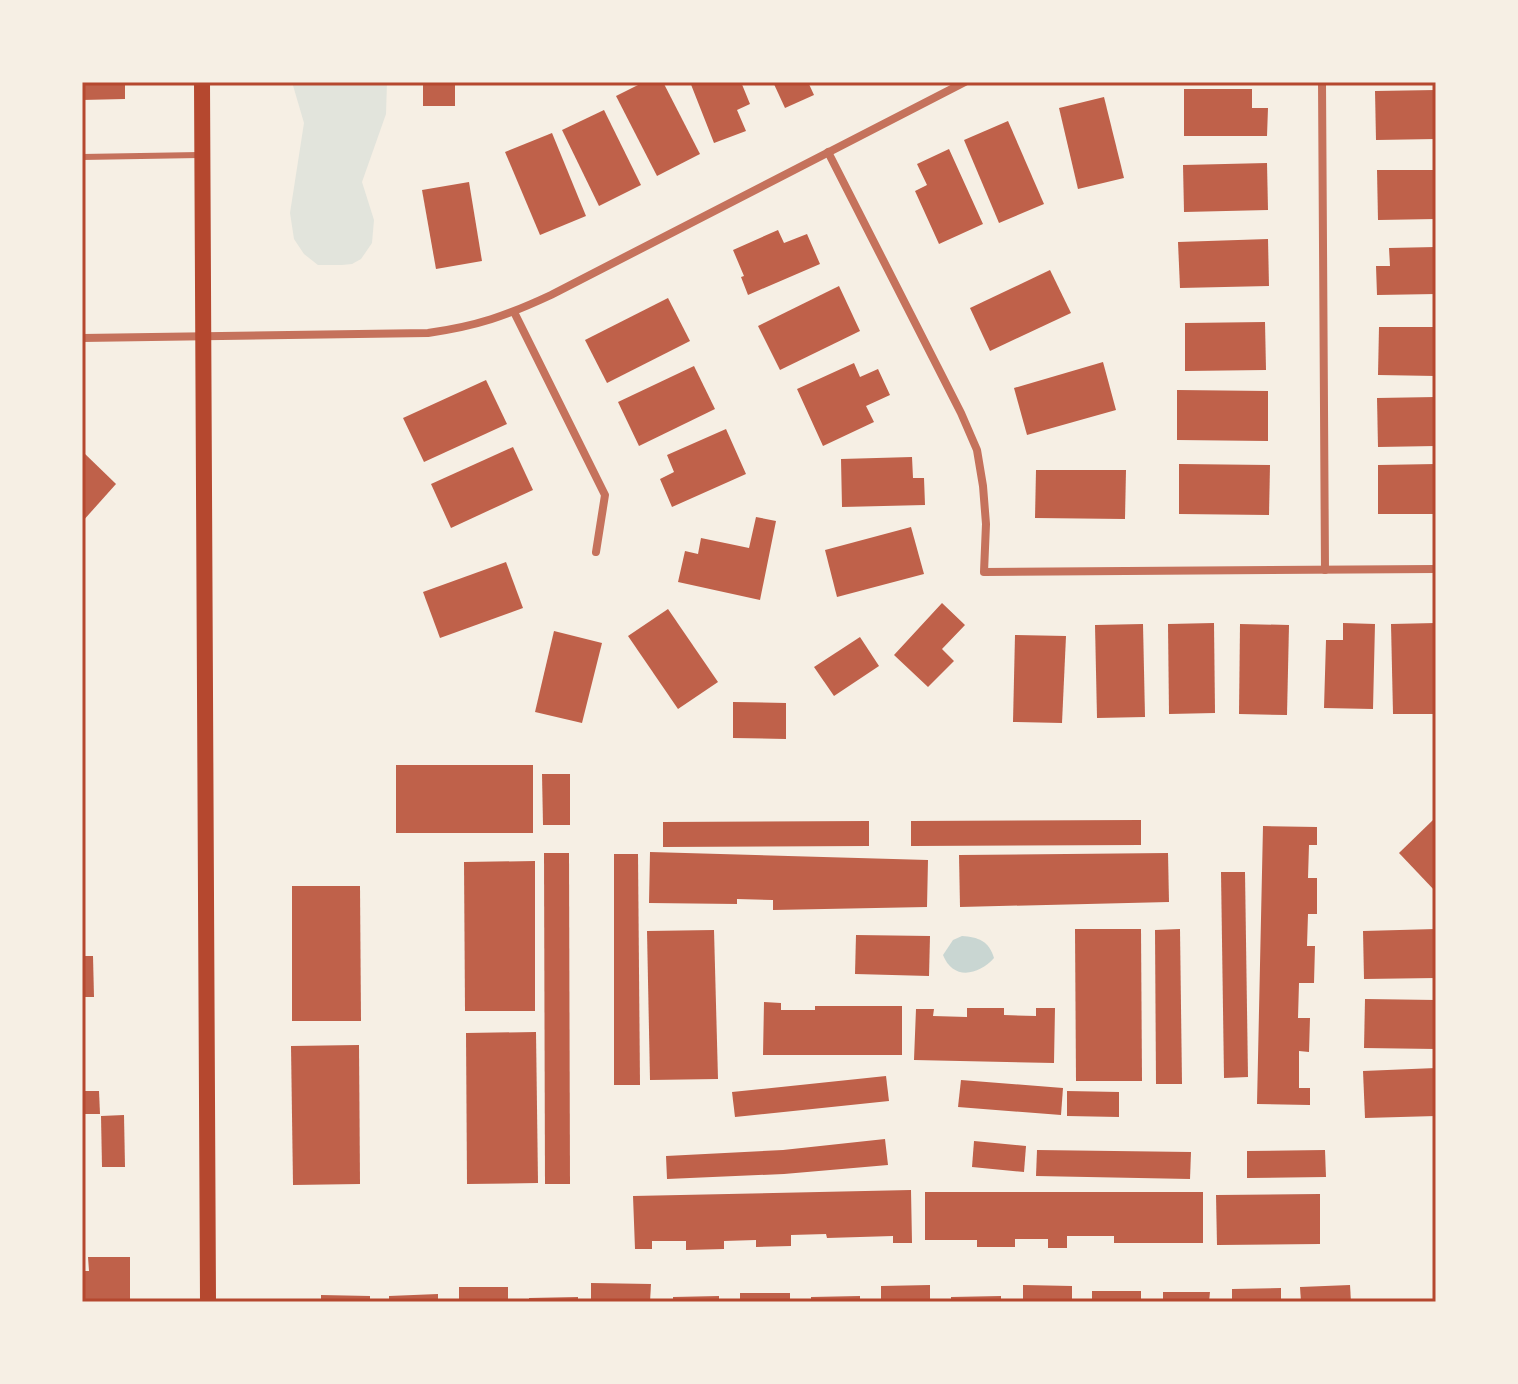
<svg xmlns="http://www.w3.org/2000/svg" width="1518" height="1384" font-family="'Exo 2',sans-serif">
<rect width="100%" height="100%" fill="#f6efe4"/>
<!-- green -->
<path fill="#e2e4dc" d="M292,82H387L386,114L362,182L374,220L372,243L361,259L352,264L342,265H318L304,254L294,239L290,213L304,123Z"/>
<!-- water -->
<path fill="#c9d6d2" d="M962,936C978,937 989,941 994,958C979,975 953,981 943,955L953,940Z"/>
<!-- building -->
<g fill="#bf614a">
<path d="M82,82H125V99L82,100Z"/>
<rect x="423" y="82" width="32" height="24"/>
<path d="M644,82H663L700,154L657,176L616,96Z"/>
<path d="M690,82H741L750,104L737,110L746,131L714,143Z"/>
<path d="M773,82H808L814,95L785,108Z"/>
<path d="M1184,89H1252V108H1268L1267,136H1184Z"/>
<path d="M1436,90V139L1376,140L1375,91Z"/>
<path d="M1104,97L1124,178L1078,189L1059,108Z"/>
<path d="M604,110L641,185L599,206L562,130Z"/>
<path d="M1008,121L1044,204L999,223L964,140Z"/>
<path d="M552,133L586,216L540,235L505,152Z"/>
<path d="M949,149L983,224L939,244L915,191L927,185L917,164Z"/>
<path d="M1267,163L1268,210L1184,212L1183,165Z"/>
<path d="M1377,170H1436V219L1378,220Z"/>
<path d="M469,182L482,261L436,269L422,190Z"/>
<path d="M778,230L784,243L807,234L820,264L748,295L741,277L744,276L733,250Z"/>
<path d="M1268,239L1269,286L1180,288L1178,242Z"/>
<path d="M1436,247V294L1377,295L1376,266H1390L1389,248Z"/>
<path d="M1050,270L1071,313L990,351L970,308Z"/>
<path d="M839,286L860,331L780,370L758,326Z"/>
<path d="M668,298L690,341L607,383L585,340Z"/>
<path d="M1265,322L1266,370L1185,371V323Z"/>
<path d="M1379,327H1436V376L1378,375Z"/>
<path d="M1103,362L1116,410L1027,435L1014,388Z"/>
<path d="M854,363L860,377L878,369L890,395L866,406L874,422L823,446L797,389Z"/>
<path d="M694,366L715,409L639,446L618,402Z"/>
<path d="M486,380L507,424L424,462L403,418Z"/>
<path d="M1177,390L1268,391V441L1177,440Z"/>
<path d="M1436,397V446L1378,447L1377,398Z"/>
<path d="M726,429L746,474L672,507L660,479L674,472L667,455Z"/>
<path d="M513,447L533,490L451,528L431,484Z"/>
<path d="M82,451L116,484L82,522Z"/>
<path d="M912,457L913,478H924L925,505L842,507L841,459Z"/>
<path d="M1179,464L1270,465L1269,515L1179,514Z"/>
<path d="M1436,464V514H1378V465Z"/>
<path d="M1036,470H1126L1125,519L1035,518Z"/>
<path d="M756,517L776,521L760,600L678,582L685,551L698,554L701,538L749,548Z"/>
<path d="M911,527L924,574L837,597L825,550Z"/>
<path d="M506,562L523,608L440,638L423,592Z"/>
<path d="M942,603L965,625L942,649L954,661L928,687L894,655Z"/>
<path d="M668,609L718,682L678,709L628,636Z"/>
<path d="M1214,623L1215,713L1169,714L1168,624Z"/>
<path d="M1343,623L1375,624L1373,709L1324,708L1326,640H1343Z"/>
<path d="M1436,623V714H1393L1391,624Z"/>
<path d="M1143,624L1145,717L1097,718L1095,625Z"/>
<path d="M1240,624L1289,625L1287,715L1239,714Z"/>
<path d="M554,631L602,643L582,723L535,712Z"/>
<path d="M1015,635L1066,636L1062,723L1013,722Z"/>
<path d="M860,637L879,666L834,696L814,667Z"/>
<path d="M733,702L786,703V739L733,738Z"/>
<rect x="396" y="765" width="137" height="68"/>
<path d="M542,774H570V825H543Z"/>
<path d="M1434,819L1436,821V892L1399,853Z"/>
<path d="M1141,820V845L911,846V821Z"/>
<path d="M869,821V846L663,847V822Z"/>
<path d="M1263,826L1317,827V845H1309L1308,878H1317V914H1308L1307,946H1315L1314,983H1299L1298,1018H1310L1309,1052L1299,1051V1088H1310V1105L1257,1104Z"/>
<path d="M650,852L928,860L927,907L773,910V900L737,899V904L649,903Z"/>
<path d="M544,853H569L570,1184H545Z"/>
<path d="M1168,853L1169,902L960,907L959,855Z"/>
<path d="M614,854H638L640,1085H614Z"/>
<path d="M535,861V1011H465L464,862Z"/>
<path d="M1221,872H1245L1248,1077L1224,1078Z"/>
<path d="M292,886H360L361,1021H292Z"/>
<path d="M1075,929H1141L1142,1081H1076Z"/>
<path d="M1180,929L1182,1084H1156L1155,930Z"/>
<path d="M1436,929V978L1364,979L1363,931Z"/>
<path d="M714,930L718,1079L650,1080L647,931Z"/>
<path d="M856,935L930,936L929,976L855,974Z"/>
<path d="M82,956H93L94,997H82Z"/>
<path d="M1365,999L1436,1000V1049L1364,1048Z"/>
<path d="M764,1002L781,1003V1010H815V1006H902V1055H763Z"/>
<path d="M967,1008H1004V1015L1036,1016V1008H1055L1054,1063L914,1060L916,1009H934L933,1016L967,1017Z"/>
<path d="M536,1032L538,1183L467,1184L466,1033Z"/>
<path d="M359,1045L360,1184L293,1185L291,1046Z"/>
<path d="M1436,1068V1116L1365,1118L1363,1071Z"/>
<path d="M886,1076L889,1101L735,1117L732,1092Z"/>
<path d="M961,1080L1063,1088L1061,1115L958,1107Z"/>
<path d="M82,1091H99L100,1114H82Z"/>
<path d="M1067,1091L1119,1092V1117L1067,1116Z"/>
<path d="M124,1115L125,1167H102L101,1116Z"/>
<path d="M885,1139L888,1165L784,1174L667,1179L666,1156L783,1150Z"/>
<path d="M974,1141L1026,1146L1024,1172L972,1167Z"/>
<path d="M1037,1150L1191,1152L1190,1179L1036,1176Z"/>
<path d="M1325,1150L1326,1177L1247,1178V1151Z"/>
<path d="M911,1190L912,1243H893V1236L827,1238L826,1234L791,1235V1246L756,1247V1240L724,1241V1249L686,1250V1241H652V1249H635L633,1196Z"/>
<path d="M925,1192H1203V1243H1114V1236H1067V1248H1048V1239H1015V1247H977V1240H925Z"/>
<path d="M1320,1194V1244L1217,1245L1216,1195Z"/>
<path d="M88,1257H130V1302H82V1271H89Z"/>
<path d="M591,1283L651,1284L650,1302H591Z"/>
<path d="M930,1285V1302H881V1286Z"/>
<path d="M1023,1285L1072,1286V1302H1023Z"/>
<path d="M1350,1285L1351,1302H1301L1300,1287Z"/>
<rect x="459" y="1287" width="49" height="15"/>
<path d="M1281,1288V1302H1232V1289Z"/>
<rect x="1092" y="1291" width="49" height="11"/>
<path d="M1163,1292H1210L1209,1302H1163Z"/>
<rect x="740" y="1293" width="50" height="9"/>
<path d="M438,1294V1302H389V1296Z"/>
<path d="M321,1295L370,1296V1302H321Z"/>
<path d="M719,1296V1302H673V1297Z"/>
<path d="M860,1296V1302H811V1297Z"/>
<path d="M1001,1296V1302H951V1297Z"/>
<path d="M578,1297V1302H529V1298Z"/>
</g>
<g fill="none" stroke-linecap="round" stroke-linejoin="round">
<!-- service -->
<path stroke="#c5725c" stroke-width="6" d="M82,157L199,155"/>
<!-- minor -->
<g stroke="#c5725c" stroke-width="8">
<path d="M1322,82L1325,570"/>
<path d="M828,152L961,413L977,450L983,486L986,524L984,572L1436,569"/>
<path d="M514,312L605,495L596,552"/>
<path d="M82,338L428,333C477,326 506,316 551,295L965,82"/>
</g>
<!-- secondary -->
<path stroke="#b5482f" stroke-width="16" d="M202,82L208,1302"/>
</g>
<!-- border -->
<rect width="1518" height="1384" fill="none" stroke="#f6efe4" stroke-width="168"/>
<rect x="84" y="84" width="1350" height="1216" fill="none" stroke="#b5482f" stroke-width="3"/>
</svg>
